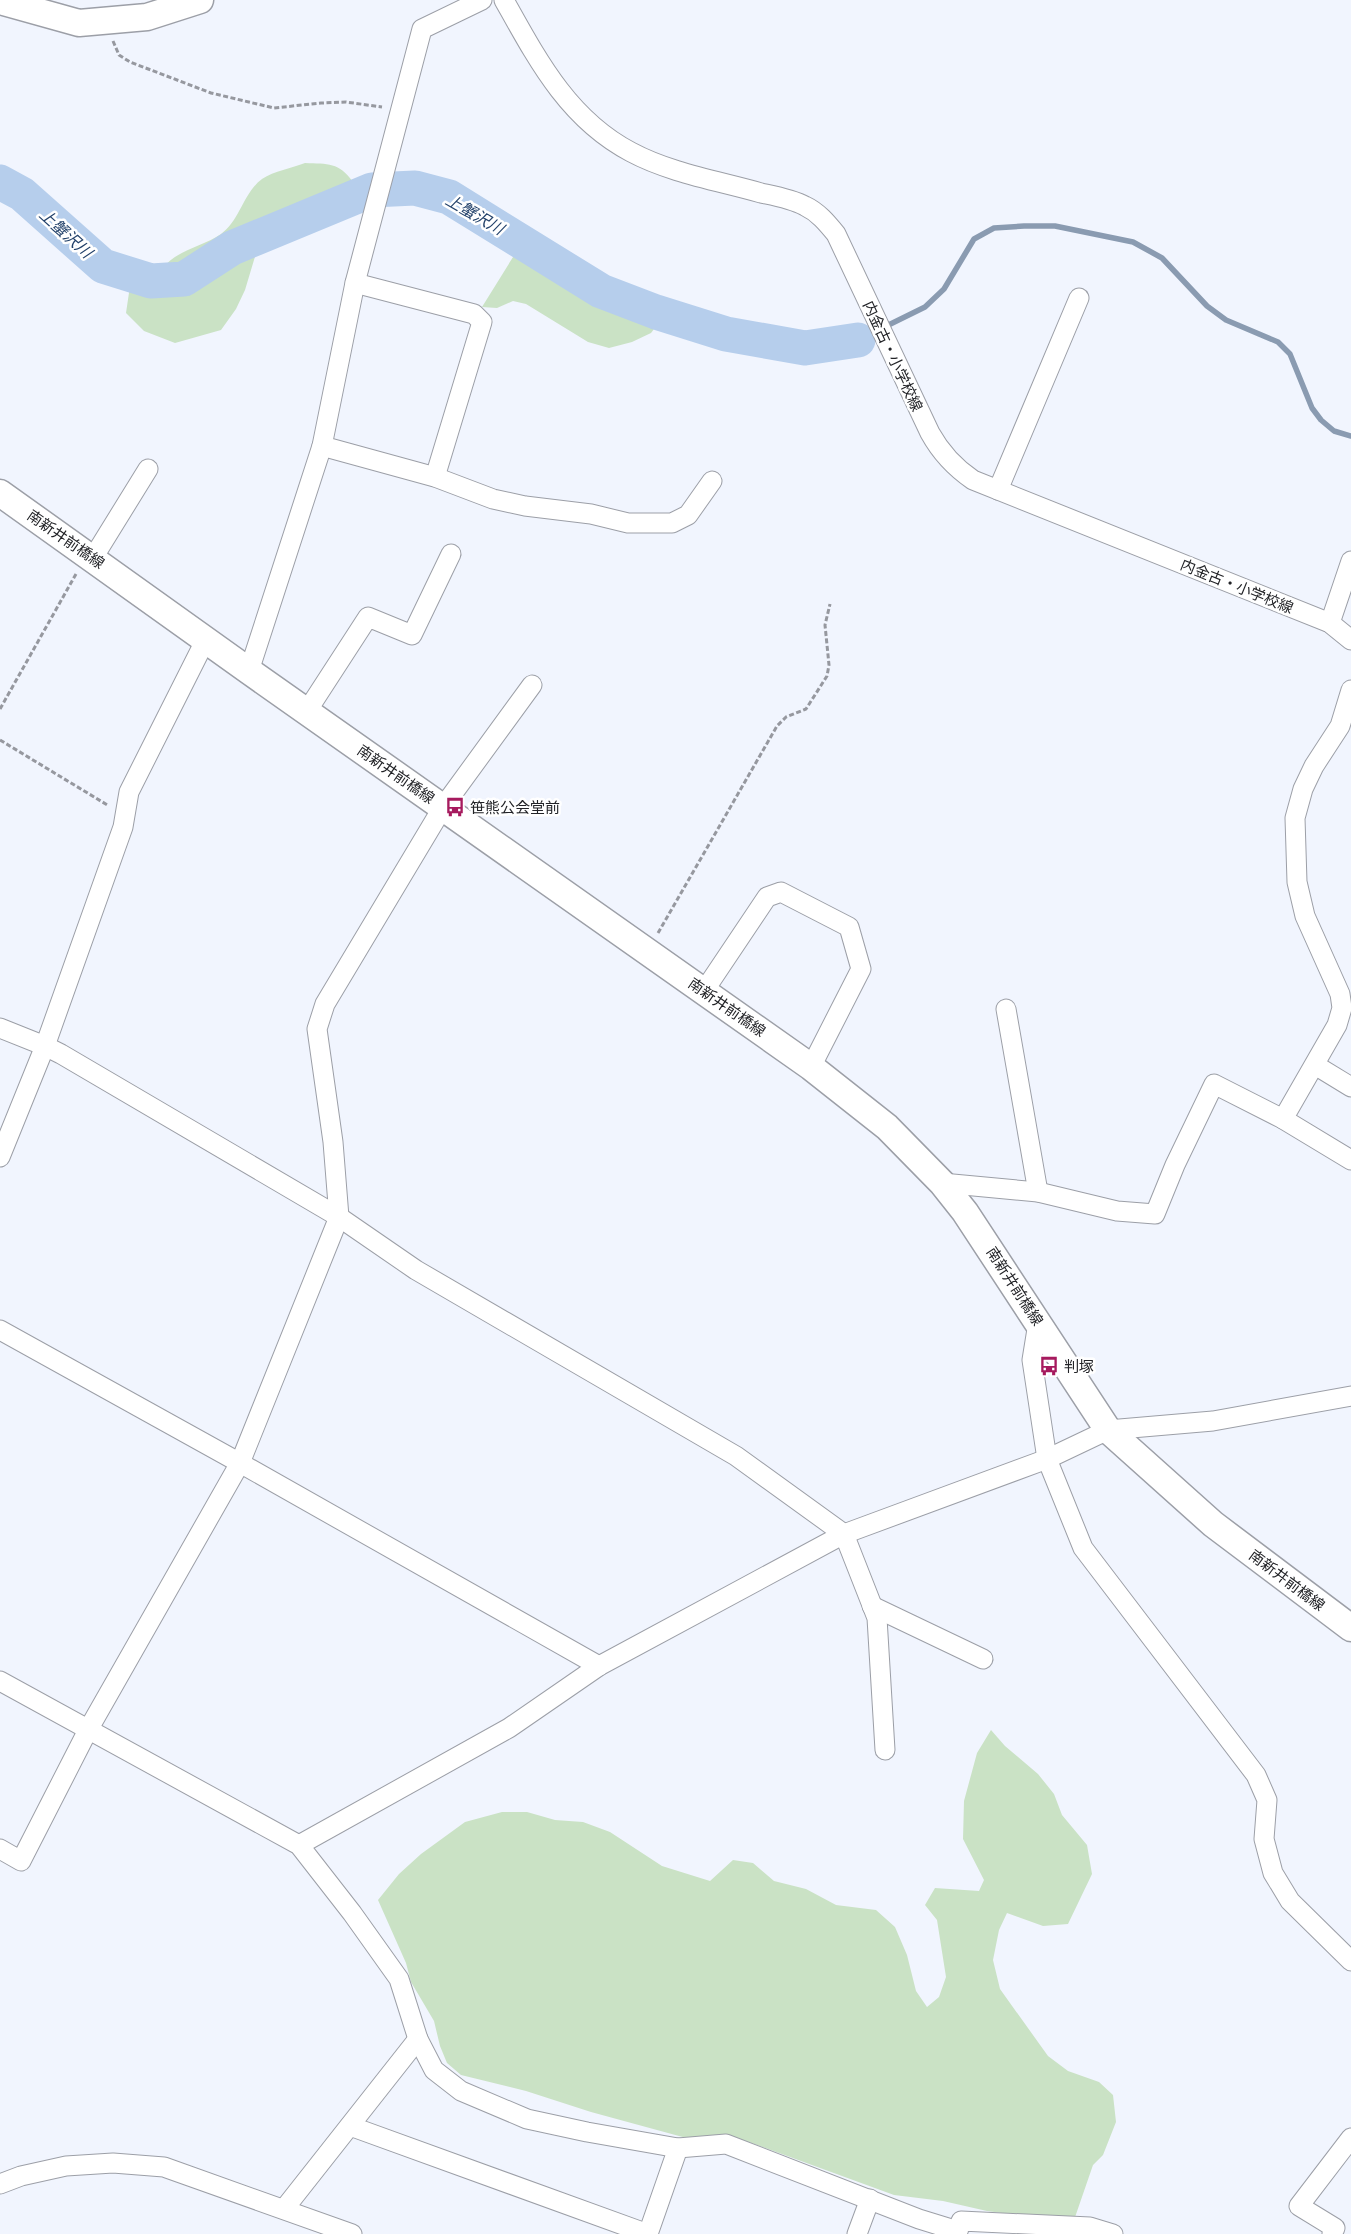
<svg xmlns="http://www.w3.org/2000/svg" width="1351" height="2234" font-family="Merriweather,'Noto Sans JP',serif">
<rect width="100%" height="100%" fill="#f1f5fe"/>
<!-- green -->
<g fill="#cae2c5">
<path d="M305,163C328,164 339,162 353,182L245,231L179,269H162C176,250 202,247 221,234C240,221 243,193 262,179C274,171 292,168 305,163Z"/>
<path d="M518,249C558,283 607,306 657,325L651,333L632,342L609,348L588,342L526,304L513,301L497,308L482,307Z"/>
<path d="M257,250L245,290L236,309L221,330L175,343L144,331L126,313L130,286L164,294L202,281L227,264Z"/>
<path d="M991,1730L1005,1746L1038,1774L1054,1794L1062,1815L1087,1845L1092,1874L1068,1924L1043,1926L1007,1913L999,1930L993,1960L1000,1989L1048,2056L1068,2071L1099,2082L1113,2095L1116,2122L1103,2155L1093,2165L1073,2223L987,2211L943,2201L894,2195L749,2142L712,2145L591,2112L526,2091L461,2075L447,2063L440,2046L434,2021L411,1982L406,1963L378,1900L399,1874L421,1854L465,1822L502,1812H527L555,1820L583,1822L610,1832L662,1866L710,1881L733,1860L753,1863L774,1881L806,1889L836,1905L876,1910L895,1927L907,1955L916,1991L927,2007L939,1997L946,1977L937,1920L925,1905L935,1888L979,1891L984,1880L963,1839L964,1801L977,1753Z"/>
</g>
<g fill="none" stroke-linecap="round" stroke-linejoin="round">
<!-- stream -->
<path stroke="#8a9bb1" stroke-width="5.5" d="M858,340L925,307L944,289L974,239L994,228L1024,226H1055L1133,242L1162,258L1207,306L1226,320L1278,342L1290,354L1312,408L1321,420L1334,431L1351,436"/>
<!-- river -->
<path stroke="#b6ceec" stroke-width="35" d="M0,182L22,194L103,266L151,281L184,279L232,248L372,190L415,188L449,197L601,291L656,312L726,334L805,348L858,340"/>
<defs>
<g id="street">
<path d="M504,0C537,59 568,119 631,152C670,173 719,181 761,193C775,196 792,199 805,206C818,212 827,223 836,234L930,433C941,453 954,467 973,480L1330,623L1351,640"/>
<path d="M355,283L474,314L482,322L435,477"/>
<path d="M322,446L435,477L493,499L525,506L591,514L628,523H672L688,515L712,481"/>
<path d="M998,490L1079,298"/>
<path d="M93,558L148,469"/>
<path d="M1330,623L1351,561"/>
<path d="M249,671L322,446L355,283L422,29L482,0"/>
<path d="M307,711L368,617L412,635L451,554"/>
<path d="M704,991L767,897L781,892L849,927L861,969L811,1067"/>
<path d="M1006,1009L1038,1192"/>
<path d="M0,1028L45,1046L61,1054L339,1217L416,1270L736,1456L844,1534L877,1618L885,1750"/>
<path d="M1315,1065L1351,1087"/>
<path d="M1283,1119L1337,1025L1342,1008L1340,994L1305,916L1297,882L1295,818L1303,789L1314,766L1340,726L1351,690"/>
<path d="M0,1157L45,1046L123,827L129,792L206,639"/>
<path d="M942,1183L1038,1192L1117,1211L1155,1214L1175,1165L1214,1084L1283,1119L1351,1160"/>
<path d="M1038,1323L1032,1360L1047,1459L1083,1548L1256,1775L1267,1800L1264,1839L1273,1873L1290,1901L1351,1961"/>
<path d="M0,1330L240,1463L599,1666"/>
<path d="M872,1606L983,1659"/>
<path d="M0,1681L299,1845L352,1913L399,1979L418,2039L434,2070L461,2091L527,2119L587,2132L678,2148L726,2144L919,2219L958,2231"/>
<path d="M299,1845L509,1728L599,1666L844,1534L1047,1459L1108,1430L1213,1421L1351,1396"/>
<path d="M0,1849L21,1861L88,1730L240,1463L339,1217L333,1142L317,1029L325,1004L443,807L532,685"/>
<path d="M350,2126L648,2234"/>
<path d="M0,2184L21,2176L66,2166L113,2163L164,2167L352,2234"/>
<path d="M284,2209L418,2039"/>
<path d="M648,2234L678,2148"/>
<path d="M857,2234L870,2199"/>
<path d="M957,2234L961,2221L1090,2227L1113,2234"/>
<path d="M1332,2234L1335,2228L1299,2206L1351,2138"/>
</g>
<g id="secondary">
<path d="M0,1L79,23L147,17L200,0"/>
<path d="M0,493L249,671L811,1067L887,1127L942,1183L965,1212L1108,1430L1213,1524L1351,1628"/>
</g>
</defs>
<!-- street casing -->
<use href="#street" stroke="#9c9fa7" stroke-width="21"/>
<!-- secondary casing -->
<use href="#secondary" stroke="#9c9fa7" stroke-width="29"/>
<!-- path -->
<g stroke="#96989f" stroke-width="3" stroke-dasharray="5 2.5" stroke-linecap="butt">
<path d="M113,41L119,55L130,62L211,93L274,108L321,103L346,102L382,107"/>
<path d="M0,709L76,574"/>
<path d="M0,740L109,806"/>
<path d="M658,933L777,726L786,717L806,709L827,676L829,665L825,625L830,604"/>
</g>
<!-- street -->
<use href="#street" stroke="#fff" stroke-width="19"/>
<!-- secondary -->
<use href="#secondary" stroke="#fff" stroke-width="26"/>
</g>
<!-- icons -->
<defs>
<symbol id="bus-bare" viewBox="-9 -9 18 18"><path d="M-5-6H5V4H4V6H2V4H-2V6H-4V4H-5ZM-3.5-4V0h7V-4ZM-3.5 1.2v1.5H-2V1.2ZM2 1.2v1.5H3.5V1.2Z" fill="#a61a5e" stroke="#fff" stroke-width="2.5" paint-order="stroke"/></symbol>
</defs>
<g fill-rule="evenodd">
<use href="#bus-bare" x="441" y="793" width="28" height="28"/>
<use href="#bus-bare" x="1035" y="1352" width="28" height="28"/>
</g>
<g text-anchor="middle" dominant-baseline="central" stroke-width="5" stroke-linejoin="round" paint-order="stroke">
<!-- street labels -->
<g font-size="15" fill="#222327" stroke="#fff">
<text transform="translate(893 356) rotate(65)">内金古・小学校線</text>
<text transform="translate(66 539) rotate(35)">南新井前橋線</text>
<text transform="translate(1237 586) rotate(22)">内金古・小学校線</text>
<text transform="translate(396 774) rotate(35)">南新井前橋線</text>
<text transform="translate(727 1007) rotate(35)">南新井前橋線</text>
<text transform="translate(1015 1286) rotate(57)">南新井前橋線</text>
<text transform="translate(1287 1580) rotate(37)">南新井前橋線</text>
</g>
<!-- poi labels -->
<g font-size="15" fill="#222327" stroke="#fff" text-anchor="start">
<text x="470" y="807">笹熊公会堂前</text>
<text x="1064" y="1366">判塚</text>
</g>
<!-- water labels -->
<g font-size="16" font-style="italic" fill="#22416a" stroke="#fff">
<text transform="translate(475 214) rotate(30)">上蟹沢川</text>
<text transform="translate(66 233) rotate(42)">上蟹沢川</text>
</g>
</g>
</svg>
